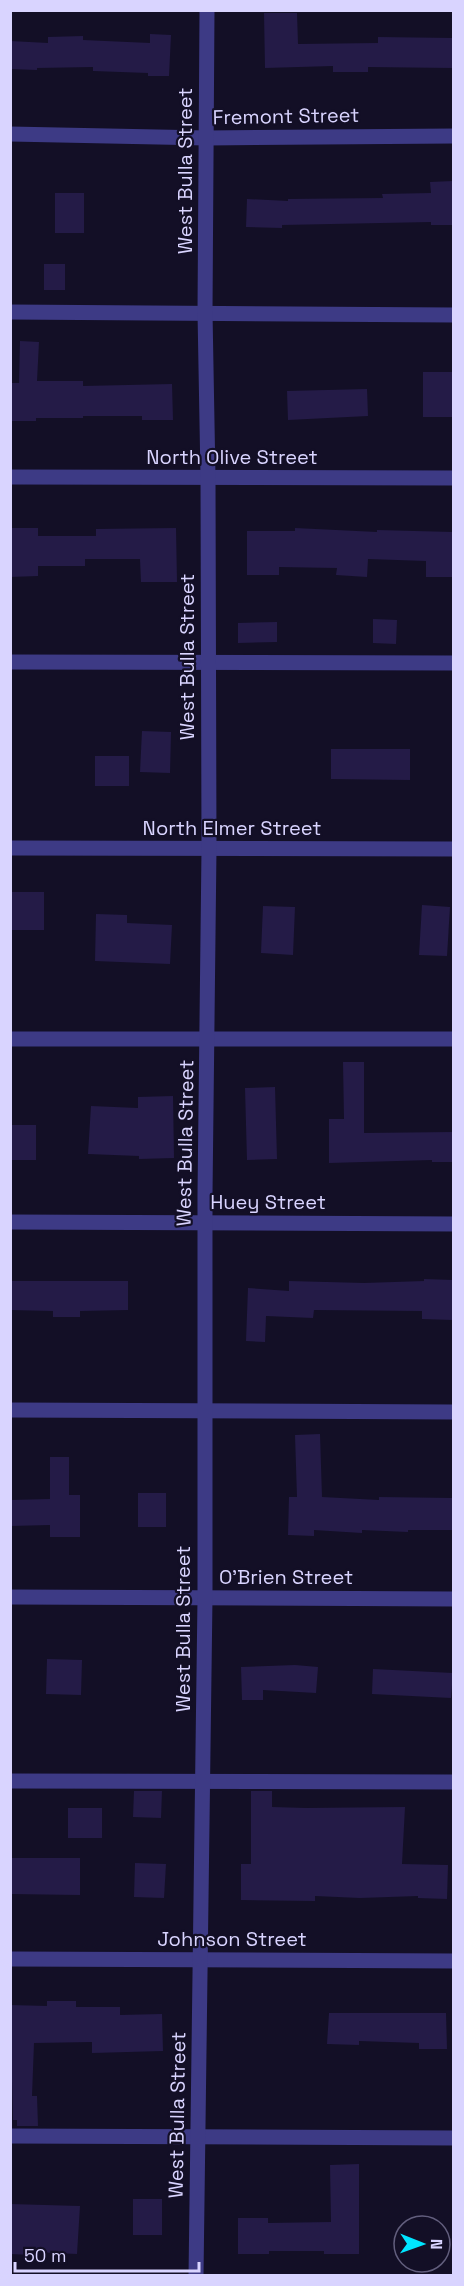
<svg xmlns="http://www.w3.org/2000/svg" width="464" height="2286" font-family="'Space Grotesk',sans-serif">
<rect width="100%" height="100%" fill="#130f26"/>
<!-- building -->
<g fill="#241b47">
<path d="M264,13H297L298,44L378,43V37L453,38V68L368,67V72H333V66L265,68Z"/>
<path d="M150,34L171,35L169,76H148V73L93,71V67L37,68V70L10,69V41L48,43V37L83,36V40L150,43Z"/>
<path d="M453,181V225H431V222L282,225V228L246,227L247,199L288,201V199L383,198L382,194L431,193L430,182Z"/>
<rect x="55" y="193" width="29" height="40"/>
<rect x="44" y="264" width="21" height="26"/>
<path d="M20,341L39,342L37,381H83V386L172,384L173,420H142V416H83V418H36V421H10V383H19Z"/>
<rect x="423" y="372" width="30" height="45"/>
<path d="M367,389L368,416L288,420L287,391Z"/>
<path d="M10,528H38V536H96V529L176,528L177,582H141L140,559H85V566H38V576L10,577Z"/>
<path d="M295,528L377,532V530L453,532V577H426V561L368,559L367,577L336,575L337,568L279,567V575H247V531H295Z"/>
<path d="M373,619L397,620L396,644L373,643Z"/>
<path d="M277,622V642L238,643V623Z"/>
<path d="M142,731L171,732L170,773L140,772Z"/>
<path d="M331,749H410V780L331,779Z"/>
<rect x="95" y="756" width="34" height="30"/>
<rect x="10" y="892" width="34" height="38"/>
<path d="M422,905L450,907L447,956L419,955Z"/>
<path d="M263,906L295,907L293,955L261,953Z"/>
<path d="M96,914L127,915V923L172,925L170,964L95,961Z"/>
<path d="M343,1062H364V1133L453,1132V1162H432V1160L329,1163V1119H344Z"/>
<path d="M275,1087L277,1159L247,1160L245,1088Z"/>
<path d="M173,1096L174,1158L139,1159V1156L88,1154L91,1106L138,1108V1097Z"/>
<rect x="10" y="1125" width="26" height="35"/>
<path d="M424,1279L453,1280V1320L422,1319V1311L314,1310L313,1318L266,1316L265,1342L246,1341L248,1288L289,1291V1281L364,1283L424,1281Z"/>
<path d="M10,1281H128V1310L80,1311V1317H53V1311L10,1310Z"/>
<path d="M320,1434L322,1497L379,1500V1497L452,1498L453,1530H408V1532L362,1530V1533L314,1530V1536L288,1535L289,1497H297L295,1435Z"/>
<path d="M50,1457H69V1495H80V1537H50V1525L10,1526V1500L50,1499Z"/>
<rect x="138" y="1493" width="28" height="34"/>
<path d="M47,1659L82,1660L81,1695L46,1694Z"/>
<path d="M295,1665L318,1667L316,1693L263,1690V1700H242L241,1667Z"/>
<path d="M373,1669L453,1673L451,1698L372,1694Z"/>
<path d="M134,1791H162L161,1818L133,1817Z"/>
<path d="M251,1791H272V1807L306,1808L405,1807L402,1864L448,1865L447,1899L418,1898V1896L360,1898L315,1896V1901L241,1900V1864H251Z"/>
<rect x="68" y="1808" width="34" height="30"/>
<path d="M10,1858H80V1895L10,1894Z"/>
<path d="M135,1863L166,1864L164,1898L134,1897Z"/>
<path d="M47,2001H76V2007H120V2015L162,2014L163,2051L92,2053V2042L34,2043L32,2096H37L38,2126H17V2120H13L10,2005L47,2006Z"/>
<path d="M329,2013H446L447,2049H419V2043L359,2041V2045L327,2044Z"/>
<path d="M359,2164V2254H324V2251H269V2254H238V2218H268V2223L331,2222L330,2165Z"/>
<rect x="133" y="2199" width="29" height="36"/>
<path d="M10,2204L80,2206L77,2254L33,2252V2255L10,2254Z"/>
</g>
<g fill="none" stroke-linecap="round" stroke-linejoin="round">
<!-- minor -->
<g stroke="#3d3a85" stroke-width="15">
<path d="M10,134L207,138L454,136"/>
<path d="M10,312L454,315"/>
<path d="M10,477L454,478"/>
<path d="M10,662L454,663"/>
<path d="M10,848L454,849"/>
<path d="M10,1039H454"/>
<path d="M10,1222L454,1224"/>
<path d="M10,1410L454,1412"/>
<path d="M10,1597L454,1599"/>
<path d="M10,1781L454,1782"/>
<path d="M10,1959L454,1961"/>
<path d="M10,2136L454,2138"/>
<path d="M196,2276L205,1598V1194L209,849L208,478L205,312L207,10"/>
</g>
</g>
<g text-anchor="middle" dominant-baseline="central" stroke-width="4.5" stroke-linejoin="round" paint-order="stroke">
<!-- street labels -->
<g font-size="20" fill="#d9d4ff" stroke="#130f26">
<text transform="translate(286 116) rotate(-1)">Fremont Street</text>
<text transform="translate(185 171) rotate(-90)">West Bulla Street</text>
<text x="232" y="457">North Olive Street</text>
<text transform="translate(187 657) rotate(-90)">West Bulla Street</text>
<text x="232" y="828">North Elmer Street</text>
<text transform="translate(185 1143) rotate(-89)">West Bulla Street</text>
<text x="268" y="1202">Huey Street</text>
<text x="286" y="1577">O'Brien Street</text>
<text transform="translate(183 1629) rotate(-90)">West Bulla Street</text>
<text x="232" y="1939">Johnson Street</text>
<text transform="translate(177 2115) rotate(-89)">West Bulla Street</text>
</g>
</g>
<!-- border -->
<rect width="464" height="2286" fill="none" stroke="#d9d4ff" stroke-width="24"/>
<!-- north arrow -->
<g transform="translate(422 2244) rotate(91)"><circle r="28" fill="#130f26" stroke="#625e7d" stroke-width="1.5"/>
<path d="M0-4.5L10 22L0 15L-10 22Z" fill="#00e5ff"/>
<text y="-9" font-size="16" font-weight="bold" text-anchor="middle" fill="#d9d4ff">N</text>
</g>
<!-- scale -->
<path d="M15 2262v9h184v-9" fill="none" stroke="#d9d4ff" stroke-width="3"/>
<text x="24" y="2262" font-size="18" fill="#d9d4ff" stroke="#130f26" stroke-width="4.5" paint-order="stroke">50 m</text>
</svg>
